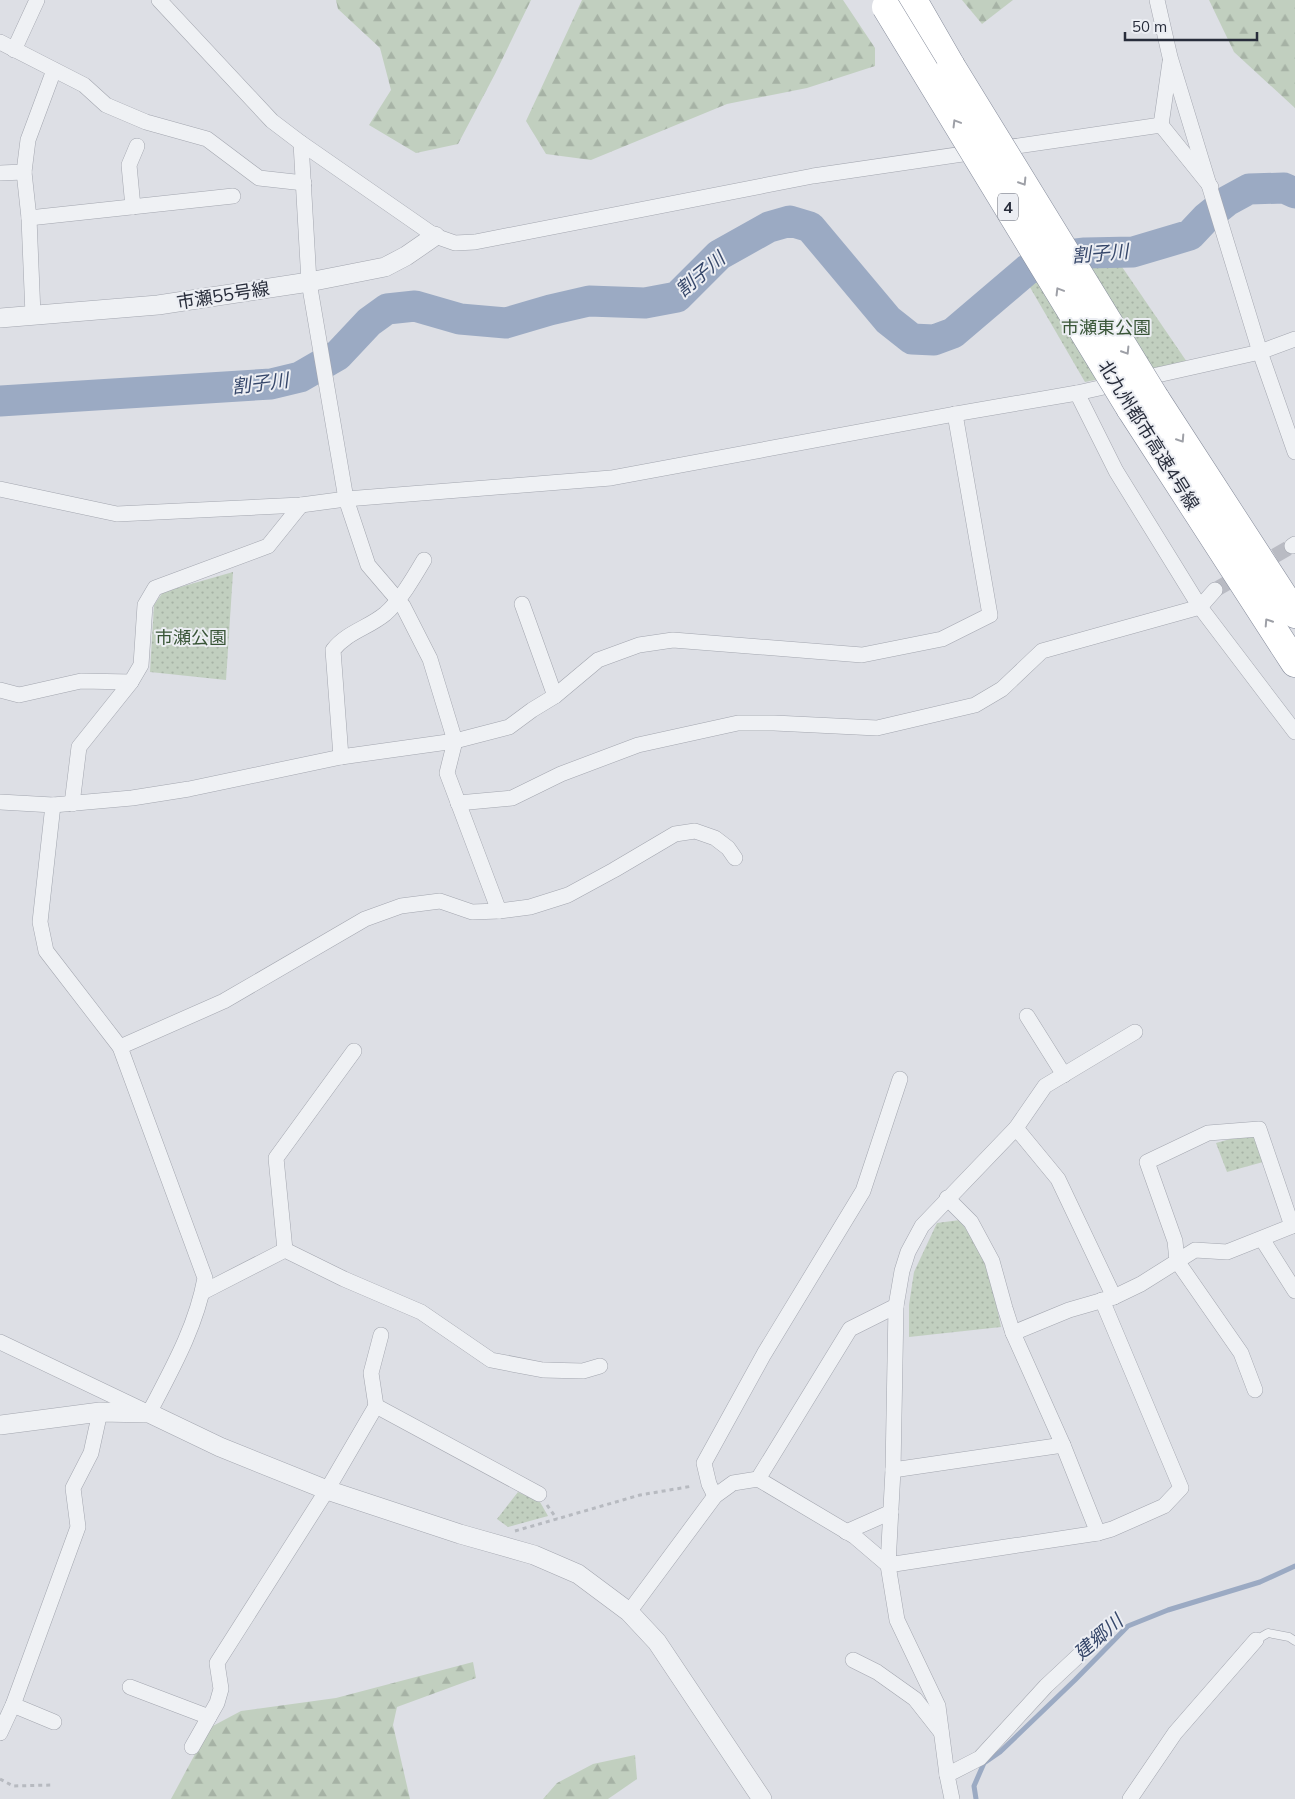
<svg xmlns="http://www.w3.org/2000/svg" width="1295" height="1799" font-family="Mulish,'Noto Sans JP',sans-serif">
<defs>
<pattern id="grass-dots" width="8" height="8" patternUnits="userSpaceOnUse" patternTransform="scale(1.25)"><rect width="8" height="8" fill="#c1cfbf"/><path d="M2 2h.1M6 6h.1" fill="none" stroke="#a6b2a5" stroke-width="1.8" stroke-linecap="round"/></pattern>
<pattern id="forest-firs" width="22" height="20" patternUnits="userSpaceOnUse" patternTransform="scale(1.25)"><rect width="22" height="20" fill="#c1cfbf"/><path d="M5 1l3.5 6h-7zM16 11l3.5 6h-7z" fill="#a6b2a5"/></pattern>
</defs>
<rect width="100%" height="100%" fill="#dddfe5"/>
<!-- grass -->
<g fill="url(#grass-dots)">
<path d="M1089,259L1118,261L1187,362L1085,382L1024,277L1056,264Z"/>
<path d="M233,572L226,680L150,672L154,605L163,592Z"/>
<path d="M1248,1134L1258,1140L1263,1162L1227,1172L1216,1143Z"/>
<path d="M960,1220L972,1238L988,1266L1001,1327L909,1337V1305L914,1272L937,1223Z"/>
<path d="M518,1492L540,1502L548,1516L508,1527L497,1519Z"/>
</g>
<!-- forest -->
<g fill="url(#forest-firs)">
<path d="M336,0H531L495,74L458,144L416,153L369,125L391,90L380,48L338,9Z"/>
<path d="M582,0H843L875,48V66L807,88L727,104L591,160L546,154L526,121Z"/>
<path d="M962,0H1013L982,24Z"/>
<path d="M1209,0H1295V108L1234,52Z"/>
<path d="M473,1662L476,1678L397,1707L393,1725L410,1799H171L209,1728L241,1711L336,1698Z"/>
<path d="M635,1755L637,1779L608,1799H543L557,1783L593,1764Z"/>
</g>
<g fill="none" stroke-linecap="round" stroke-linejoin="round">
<!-- stream -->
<path stroke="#9baac3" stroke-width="5" d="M976,1799L974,1786L984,1763L1000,1752L1075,1680L1128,1626L1168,1610L1260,1582L1295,1566"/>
<!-- river -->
<path stroke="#9baac3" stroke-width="31" d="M0,401L271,384L300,377L338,355L369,322L387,309L415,306L460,319L506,323L550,310L589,301L645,303L677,297L719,255L769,227L790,221L810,227L888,320L912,339L934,340L953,333L1027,270L1051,257L1085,253L1133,252L1190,235L1206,218L1227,201L1249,189L1284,188L1295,193"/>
<!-- minor-tunnel -->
<path stroke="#b9bbc3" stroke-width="15" stroke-dasharray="15 8" stroke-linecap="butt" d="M1215,590L1292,546"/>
<defs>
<path id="service" d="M1256,1640L1268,1633L1289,1637L1295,1641"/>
<g id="minor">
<path d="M159,0L272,121L301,143L435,236L455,243L475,242L813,176L1161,125L1211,187"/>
<path d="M1157,0L1170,57L1260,352L1295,452"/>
<path d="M0,42L84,85L106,105L146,122L207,139L259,178L304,183"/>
<path d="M14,50L37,0"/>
<path d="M1161,125L1170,62"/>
<path d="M301,143L309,282L346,499L368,565L403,606L430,659L455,741L447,773L499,911"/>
<path d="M24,172L29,218L33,315"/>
<path d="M0,173L24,172L28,140L54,70"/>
<path d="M133,207L129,165L137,146"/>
<path d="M29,218L233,196"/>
<path d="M1077,393L1116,471L1200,607L1295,732"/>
<path d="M0,489L117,514L301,505L346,499L611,478L955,414L1077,393L1260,352L1295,339"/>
<path d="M1292,546L1295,544"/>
<path d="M522,604L555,696"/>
<path d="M0,690L19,695L81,681L131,682"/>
<path d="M341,757L333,650C347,632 368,628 385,614C400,601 414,577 424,560"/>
<path d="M0,802L53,805L132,798L189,789L341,757L455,741L509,727L532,710L555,696L598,660L639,645L673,640L862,655L942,639L990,615L955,414"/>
<path d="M458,803L512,798L561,774L638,745L738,723H774L877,728L975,705L1002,689L1042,651L1200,607L1215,590"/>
<path d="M72,804L79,747L131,682L141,665L145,605L155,588L268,546L301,505"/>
<path d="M1027,1016L1064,1075"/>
<path d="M120,1047L224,1001L365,919L401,906L440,901L472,912L499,911L530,907L568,895L614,870L675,834L695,831L715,838L728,848L735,858"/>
<path d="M1016,1128L1045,1086L1135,1032"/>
<path d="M947,1198L971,1222L992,1261L1005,1308L1013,1333"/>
<path d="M1262,1239L1295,1291"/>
<path d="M285,1250L276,1158L354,1051"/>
<path d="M203,1292L285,1250L344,1279L421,1312L491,1360L543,1370L583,1371L600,1366"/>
<path d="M0,1342L149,1413C172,1369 196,1327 205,1278L120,1047L46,951L40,922L53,805"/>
<path d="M1255,1390L1241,1353L1177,1261L1175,1241L1147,1162L1208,1133L1259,1129L1292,1226"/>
<path d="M376,1406L371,1373L381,1335"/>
<path d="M893,1470L1063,1445"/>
<path d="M758,1479L850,1329L896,1306"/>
<path d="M715,1496L709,1484L704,1463L764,1354L863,1191L900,1079"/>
<path d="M846,1532L891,1512"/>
<path d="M1098,1533L1063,1445L1013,1333L1069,1310L1114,1297L1141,1284L1195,1250L1227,1252L1295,1225"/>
<path d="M629,1612L715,1496L733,1483L758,1479L854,1536L888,1565L1098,1533L1112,1529L1164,1506L1181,1488L1102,1300"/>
<path d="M853,1660L877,1672L915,1699L941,1732"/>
<path d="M130,1687L209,1717"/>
<path d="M13,1705L54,1722"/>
<path d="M0,1733L13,1705L78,1527L73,1488L91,1453L100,1412"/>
<path d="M192,1747L217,1703L221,1689L217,1663L327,1490L376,1406L539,1494"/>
<path d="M947,1775L938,1706L897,1620L888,1565L893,1470L896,1306L902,1271L908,1252L922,1226L1016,1128L1058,1179L1114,1297"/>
<path d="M952,1799L947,1775L980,1758L1046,1686L1092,1643"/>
<path d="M1130,1799L1175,1733L1256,1640"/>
</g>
<g id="tertiary">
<path d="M0,318L158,305L309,282L385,267L406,256L435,236"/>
<path d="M0,1425L100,1412L149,1413L220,1447L327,1490L460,1534L534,1555L578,1574L629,1612L657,1642L762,1799"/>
</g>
<g id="motorway">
<path d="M913,0L951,66"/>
<path d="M1155,398L1295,614"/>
<path d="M1130,408L1295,663"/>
</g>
</defs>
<!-- service casing -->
<use href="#service" stroke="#a3a6af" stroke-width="9"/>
<!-- minor casing -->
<use href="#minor" stroke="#a3a6af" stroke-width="16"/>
<!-- tertiary casing -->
<use href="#tertiary" stroke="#a3a6af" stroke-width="20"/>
<!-- motorway casing -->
<use href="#motorway" stroke="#868c9b" stroke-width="29"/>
<!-- path -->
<g stroke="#b7bac0" stroke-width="3" stroke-dasharray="4 4" stroke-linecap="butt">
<path d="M547,1505L557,1519"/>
<path d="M515,1531L640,1495L693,1486"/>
<path d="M0,1779L13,1786L52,1785"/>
</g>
<!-- service -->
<use href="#service" stroke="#eff1f4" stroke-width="8"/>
<!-- minor -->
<use href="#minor" stroke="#eff1f4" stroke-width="15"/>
<!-- tertiary -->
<use href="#tertiary" stroke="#eff1f4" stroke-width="19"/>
<!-- motorway -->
<use href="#motorway" stroke="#fff" stroke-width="28"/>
<defs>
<g id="motorway-bridge">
<path d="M886,7L1130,408"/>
<path d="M951,66L1155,398"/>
</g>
</defs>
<!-- motorway-bridge casing -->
<use href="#motorway-bridge" stroke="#868c9b" stroke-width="29" stroke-linecap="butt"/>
<!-- motorway-bridge -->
<use href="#motorway-bridge" stroke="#fff" stroke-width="28"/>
</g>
<!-- one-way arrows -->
<defs><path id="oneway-chevron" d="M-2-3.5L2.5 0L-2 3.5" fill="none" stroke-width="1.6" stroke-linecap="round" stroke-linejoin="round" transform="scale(1.25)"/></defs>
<g stroke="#9ea0a7">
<use href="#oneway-chevron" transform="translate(956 123) rotate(-121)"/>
<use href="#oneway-chevron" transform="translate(1023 182) rotate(58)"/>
<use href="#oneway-chevron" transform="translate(1059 291) rotate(-121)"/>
<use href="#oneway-chevron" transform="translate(1126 351) rotate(58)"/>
<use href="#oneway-chevron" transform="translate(1181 439) rotate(57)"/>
<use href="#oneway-chevron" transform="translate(1268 622) rotate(-123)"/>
</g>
<g text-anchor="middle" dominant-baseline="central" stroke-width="4" stroke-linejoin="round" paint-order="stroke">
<!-- shield labels -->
<rect fill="#eceef3" stroke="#636772" stroke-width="1" x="998" y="193.5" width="20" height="27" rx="4"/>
<g font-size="16" font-weight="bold" fill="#282d3b">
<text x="1008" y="207">4</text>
</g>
<!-- street labels -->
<g font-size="18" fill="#282d3b" stroke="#eceef3">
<text transform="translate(223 295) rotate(-9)">市瀬55号線</text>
<text transform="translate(1149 435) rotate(58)">北九州都市高速4号線</text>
</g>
<!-- park labels -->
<g font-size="18" fill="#395537" stroke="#eceef3">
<text x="1106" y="327">市瀬東公園</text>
<text x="191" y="637">市瀬公園</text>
</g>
<!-- water labels -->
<g font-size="19" font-style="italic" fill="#36476a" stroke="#eceef3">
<text transform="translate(1100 253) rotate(-5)">割子川</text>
<text transform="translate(700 274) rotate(-40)">割子川</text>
<text transform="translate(260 383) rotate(-7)">割子川</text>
<text transform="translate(1098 1637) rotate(-41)">建郷川</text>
</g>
</g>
<!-- scale -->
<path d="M1125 32v8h132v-8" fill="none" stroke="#282d3b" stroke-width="2.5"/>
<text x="1132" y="32" font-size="15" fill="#282d3b" stroke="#eceef3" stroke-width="4" paint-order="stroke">50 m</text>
</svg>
